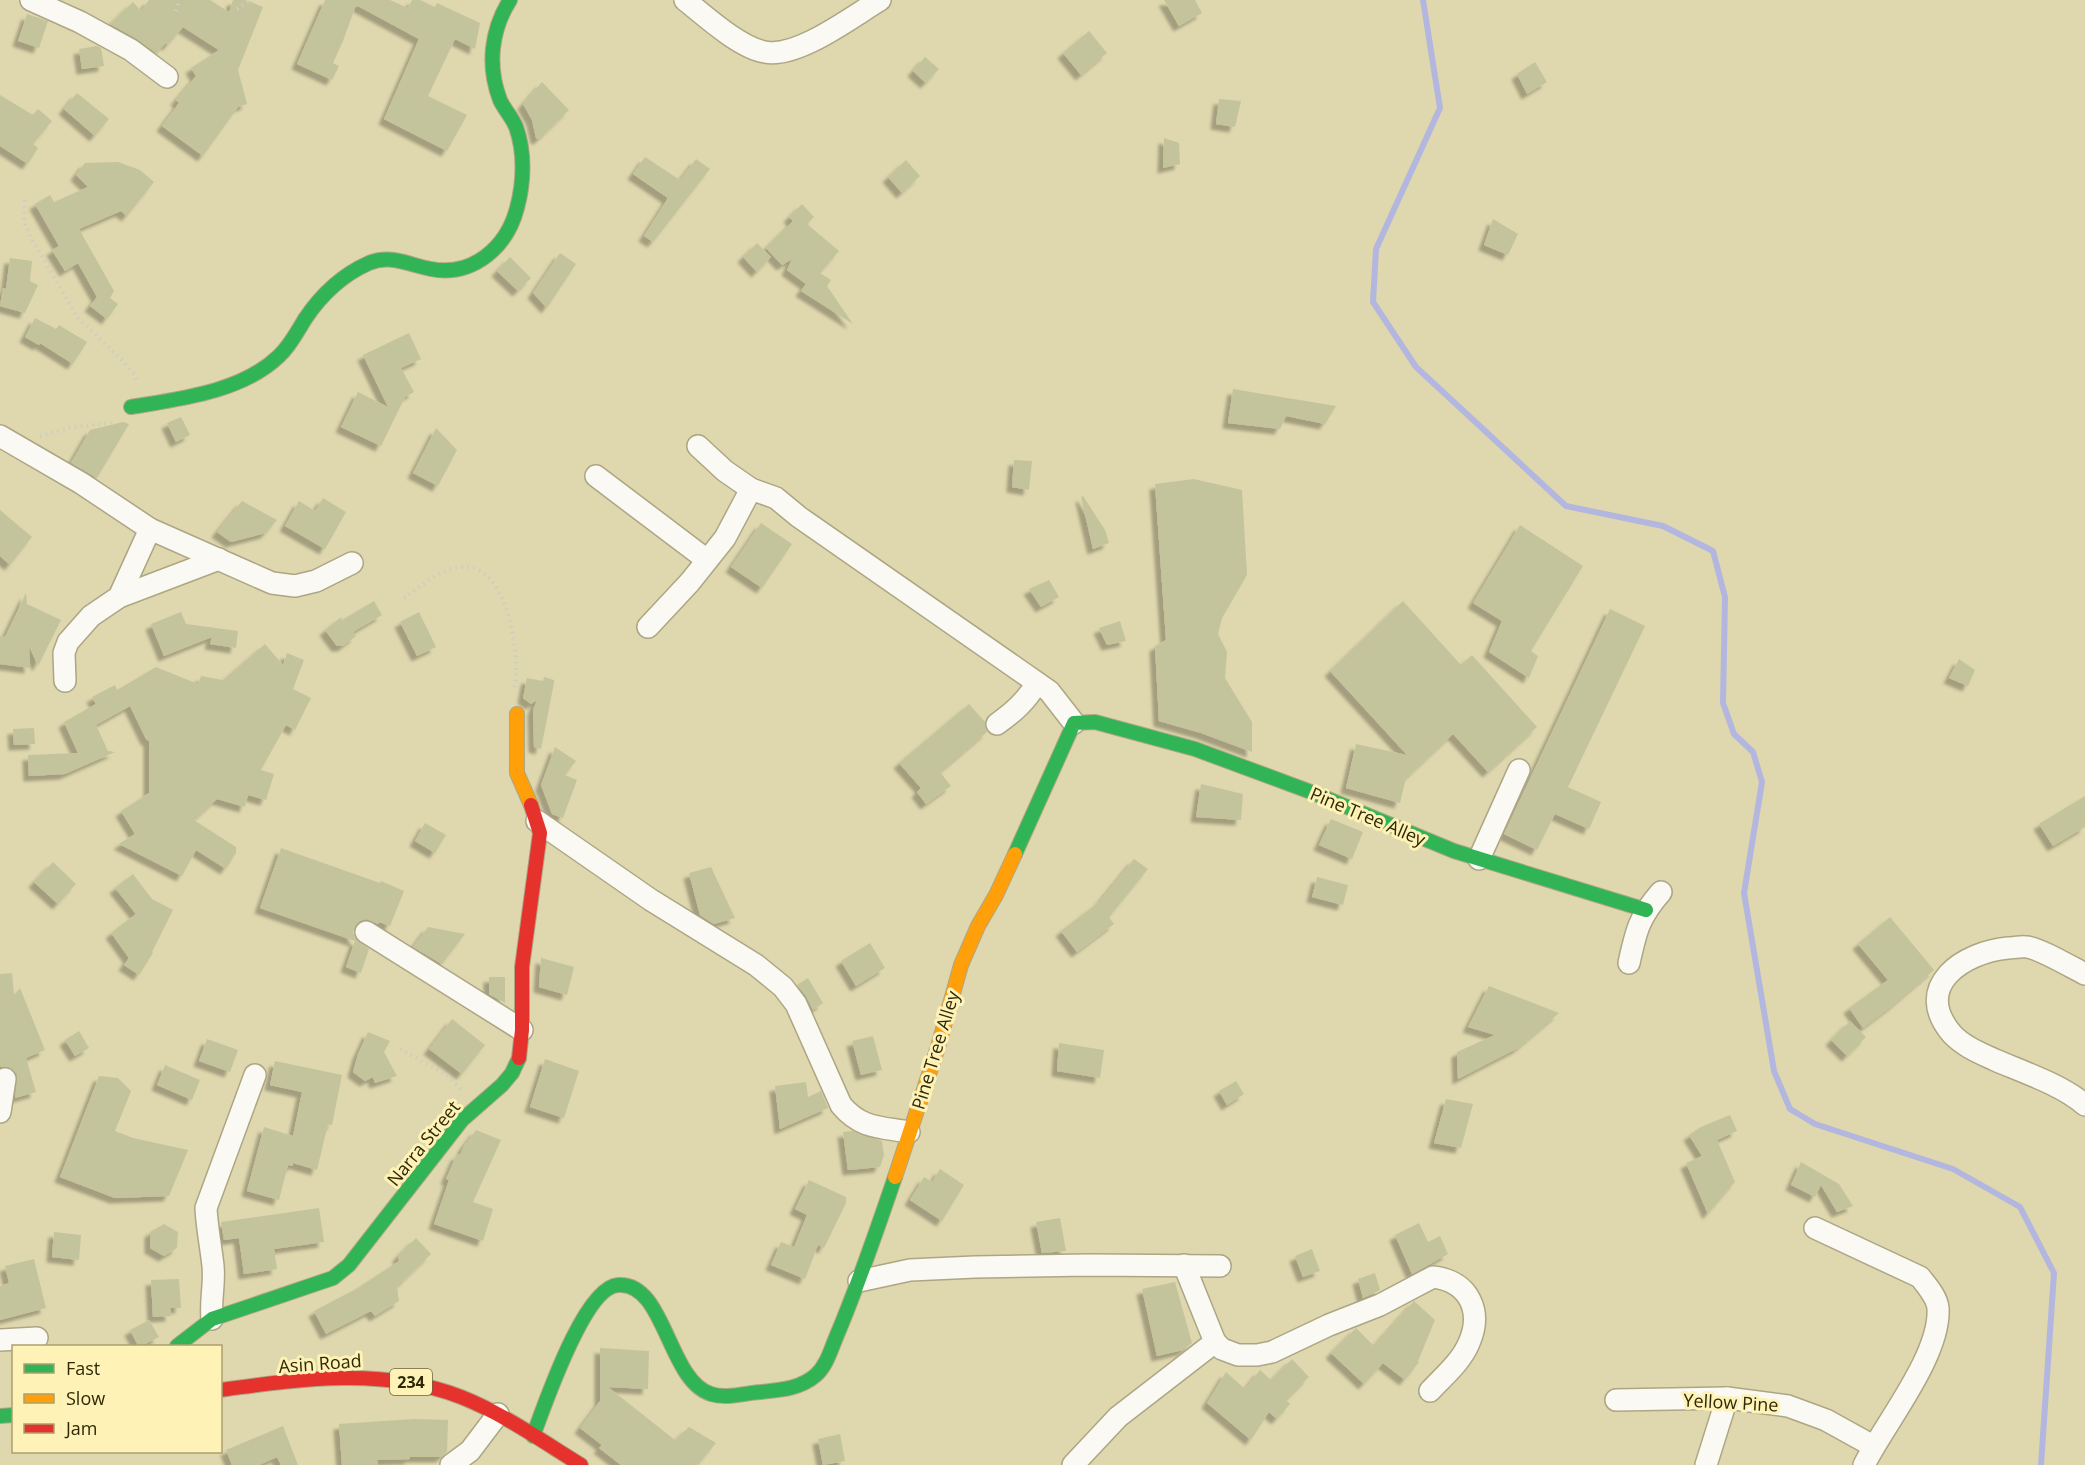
<svg xmlns="http://www.w3.org/2000/svg" width="2085" height="1465" font-family="'Open Sans',sans-serif">
<defs>
<filter id="shadow"><feDropShadow dx="-5.5" dy="5.5" stdDeviation="1.5" flood-color="#0004"/></filter>
</defs>
<rect width="100%" height="100%" fill="#dfd7ad"/>
<g fill="none" stroke-linecap="round" stroke-linejoin="round">
<!-- stream -->
<path stroke="#b3b7df" stroke-width="6" d="M1423,0L1440,108L1376,249L1373,302L1416,367L1566,506L1663,526L1713,551L1725,597L1723,703L1734,734L1753,752L1762,782L1744,893L1774,1071L1790,1109L1815,1124L1953,1169L2020,1207L2054,1273L2041,1465"/>
</g>
<!-- building -->
<g fill="#c4c49c" filter="url(#shadow)">
<path d="M149,0H210L229,12L233,0H246L263,7L238,70L247,104L238,107L203,156L162,126L179,103L176,100L196,76L191,68L219,50L183,27L168,45L166,43L156,53L137,39L110,24L133,2L141,11Z"/>
<path d="M325,0H390L408,8L412,0H420L435,7L437,3L480,23L475,49L455,39L428,96L467,115L447,151L384,119L419,39L356,5L343,41L333,63L339,66L332,80L297,64Z"/>
<path d="M1164,0H1195L1202,13L1179,26Z"/>
<path d="M27,14L48,21L39,48L18,41Z"/>
<path d="M1089,31L1107,53L1081,75L1063,53Z"/>
<path d="M97,46L101,48L104,66L82,69L79,49Z"/>
<path d="M925,57L939,69L926,83L913,71Z"/>
<path d="M1535,62L1547,82L1527,94L1517,74Z"/>
<path d="M542,82L569,110L539,139L536,138L532,120L523,104Z"/>
<path d="M77,93L109,119L95,136L64,109Z"/>
<path d="M0,95L33,115L38,109L52,121L33,144L38,148L28,164L0,146Z"/>
<path d="M1219,99L1241,101L1235,127L1216,124Z"/>
<path d="M1164,138L1179,143L1180,164L1163,168Z"/>
<path d="M645,157L680,180L696,159L710,169L653,242L644,236L668,198L633,174Z"/>
<path d="M906,160L920,176L902,193L888,177Z"/>
<path d="M118,162L140,170L154,182L127,216L121,211L79,229L114,291L110,298L118,304L107,319L90,306L97,297L78,263L65,271L52,250L59,246L35,204L50,195L54,202L88,187L76,175L85,163Z"/>
<path d="M802,204L814,217L807,224L839,251L820,273L831,280L827,286L853,324L801,291L806,284L787,270L792,259L782,265L766,248L793,221L789,217Z"/>
<path d="M1493,219L1518,234L1508,255L1484,245Z"/>
<path d="M757,243L771,257L757,272L743,257Z"/>
<path d="M560,253L576,264L547,308L533,293Z"/>
<path d="M510,257L531,278L518,291L497,271Z"/>
<path d="M10,258L32,261L30,281L38,285L25,313L0,306L3,288L6,289Z"/>
<path d="M35,318L56,329L59,325L87,342L73,364L40,343L39,345L25,337Z"/>
<path d="M409,333L421,359L401,368L414,392L405,397L381,446L341,427L358,392L388,407L363,355Z"/>
<path d="M1233,389L1336,406L1325,424L1286,416L1280,429L1228,423Z"/>
<path d="M181,417L190,435L176,442L167,423Z"/>
<path d="M123,422L129,424L97,478L71,463L90,430Z"/>
<path d="M436,428L457,450L438,486L413,473Z"/>
<path d="M1014,460L1032,461L1029,490L1012,487Z"/>
<path d="M1194,479L1242,490L1247,575L1222,618L1218,634L1227,652L1225,678L1252,722V752L1201,733L1159,721L1155,646L1166,640L1155,484Z"/>
<path d="M1083,496L1105,530L1109,543L1093,549L1081,497Z"/>
<path d="M323,498L346,512L325,549L285,526L299,501L315,511Z"/>
<path d="M242,501L277,520L266,533L231,542L217,532Z"/>
<path d="M0,510L32,537L10,565L0,556Z"/>
<path d="M761,523L792,544L762,588L731,567Z"/>
<path d="M1520,525L1583,566L1531,651L1538,656L1529,678L1489,652L1502,621L1473,603Z"/>
<path d="M1049,580L1059,597L1041,607L1029,589Z"/>
<path d="M26,593L27,604L61,620L38,666L29,646L30,668L0,664V636L5,637Z"/>
<path d="M374,601L382,615L353,632L356,636L343,646H337L325,630L341,617L342,620Z"/>
<path d="M1403,601L1461,665L1472,655L1537,727L1488,772L1453,734L1406,778L1400,803L1346,788L1356,744L1407,755L1330,671Z"/>
<path d="M1610,609L1645,626L1568,787L1601,802L1589,829L1555,814L1537,850L1504,834Z"/>
<path d="M181,612L186,624L238,631L236,648L210,644L212,637L164,656L151,624Z"/>
<path d="M419,612L436,647L417,656L400,622Z"/>
<path d="M1120,621L1126,641L1107,645L1099,628Z"/>
<path d="M265,644L283,665L287,653L304,660L293,689L311,698L295,730L286,725L261,770L274,774L266,800L248,795L245,807L217,799L194,820L236,847V853L226,869L196,850L182,876L119,844L135,834L121,811L149,793V741L146,739L130,706L96,725L108,751L115,752L65,774L29,776L28,755L78,753L64,722L96,704L92,697L115,685L117,690L156,667L198,684L201,676L223,680Z"/>
<path d="M1959,659L1975,670L1968,686L1949,678Z"/>
<path d="M544,677L554,680V683L541,749L534,747L533,710L537,700L531,704L523,698L527,678L543,681Z"/>
<path d="M969,704L985,722L987,732L940,772L951,786L926,804L917,792L921,788L899,763Z"/>
<path d="M34,728L35,744L14,745L13,729Z"/>
<path d="M555,747L576,761L565,775L577,780L563,818L552,814L541,785Z"/>
<path d="M1201,784L1243,794L1241,820L1196,817Z"/>
<path d="M2085,796V827L2053,846L2039,824Z"/>
<path d="M1331,819L1363,832L1352,859L1319,845Z"/>
<path d="M425,823L446,835L435,853L415,841Z"/>
<path d="M281,848L380,883L381,881L404,891L390,926L379,922L378,924L366,919L360,921L355,926L353,932L355,938L369,949L361,973L346,967L355,941L260,908Z"/>
<path d="M1134,859L1148,869L1109,917L1114,924L1077,952L1061,931L1099,902Z"/>
<path d="M53,862L76,884L58,904L34,882Z"/>
<path d="M711,867L735,918L714,924L700,915L689,873Z"/>
<path d="M133,874L152,899L173,910L152,952L153,953L139,975L124,965L129,958L111,933L136,914L115,888Z"/>
<path d="M1317,877L1348,885L1343,905L1312,897Z"/>
<path d="M1890,917L1934,970L1892,1006L1863,1028L1849,1008L1888,980L1858,944Z"/>
<path d="M428,927L465,934L442,964L413,947Z"/>
<path d="M870,943L885,968L856,986L841,961Z"/>
<path d="M541,958L574,967L567,995L539,987Z"/>
<path d="M12,973L14,995L20,988L45,1050L26,1058L36,1092L15,1098L17,1074L7,1067H0V974Z"/>
<path d="M489,977H505V1003L489,994Z"/>
<path d="M808,978L823,1003L813,1010L806,996L797,985Z"/>
<path d="M1489,986L1559,1013L1518,1048L1458,1079L1457,1052L1495,1035L1468,1027Z"/>
<path d="M452,1019L485,1045L462,1074L429,1049Z"/>
<path d="M1850,1021L1866,1037L1847,1056L1831,1040Z"/>
<path d="M79,1031L89,1048L75,1056L65,1040Z"/>
<path d="M368,1032L390,1041L384,1052L397,1076L375,1083L373,1077L365,1081L353,1072L358,1054Z"/>
<path d="M873,1036L882,1070L861,1075L852,1041Z"/>
<path d="M207,1039L238,1050L230,1072L199,1061Z"/>
<path d="M1059,1043L1104,1050L1100,1078L1057,1071Z"/>
<path d="M545,1059L579,1071L564,1118L530,1107Z"/>
<path d="M275,1061L342,1075L332,1125L328,1124L317,1170L293,1163V1166L288,1165L279,1200L247,1191L264,1127L293,1136L302,1092L270,1085Z"/>
<path d="M165,1065L200,1080L192,1100L157,1085Z"/>
<path d="M99,1076L118,1078L131,1091L115,1131L133,1138L188,1150L169,1196L115,1198L60,1177Z"/>
<path d="M1236,1081L1244,1094L1227,1105L1219,1091Z"/>
<path d="M806,1082L808,1097L821,1091L828,1108L780,1129L775,1086Z"/>
<path d="M1446,1099L1473,1104L1461,1148L1434,1143Z"/>
<path d="M1730,1115L1737,1131L1717,1140L1735,1182L1708,1214L1686,1163L1702,1156L1689,1135L1701,1127Z"/>
<path d="M476,1130L501,1140L473,1202L493,1209L483,1241L434,1224L449,1180L446,1179L456,1156L458,1154L460,1155L464,1146Z"/>
<path d="M853,1131L882,1141L884,1155L880,1167L848,1170L843,1132Z"/>
<path d="M1801,1162L1839,1184L1853,1206L1837,1212L1821,1185L1815,1197L1791,1185Z"/>
<path d="M940,1169L964,1185L942,1221L910,1200L924,1177L932,1182Z"/>
<path d="M809,1180L846,1197V1203L824,1248L818,1245L805,1279L771,1265L781,1242L794,1247L807,1215L795,1209Z"/>
<path d="M319,1208L324,1242L274,1249L277,1269L244,1274L239,1238L224,1240L221,1222Z"/>
<path d="M1060,1218L1066,1251L1042,1253L1036,1222Z"/>
<path d="M1419,1223L1428,1242L1440,1236L1448,1254L1412,1274L1395,1235Z"/>
<path d="M164,1224L178,1232L177,1248L164,1256L150,1248V1232Z"/>
<path d="M54,1232L81,1235L79,1260L52,1257Z"/>
<path d="M416,1238L431,1254L397,1287L399,1301L375,1316L371,1311L326,1334L314,1311L356,1289L399,1261L398,1256Z"/>
<path d="M1312,1249L1320,1271L1303,1277L1295,1256Z"/>
<path d="M34,1259L46,1308L0,1320V1286L9,1283L5,1266Z"/>
<path d="M1375,1273L1380,1290L1363,1298L1358,1279Z"/>
<path d="M179,1279L181,1308H170L171,1316L153,1317L151,1280Z"/>
<path d="M1175,1282L1192,1343L1183,1350L1157,1356L1142,1289Z"/>
<path d="M1414,1301L1435,1320L1418,1361L1419,1362L1405,1380L1383,1363L1364,1384L1331,1353L1356,1328L1374,1346Z"/>
<path d="M149,1320L159,1337L139,1347L130,1330Z"/>
<path d="M600,1348L649,1351L648,1389L608,1387L675,1440L689,1427L716,1443L698,1465H621L599,1448L602,1445L580,1428L600,1401Z"/>
<path d="M1292,1359L1309,1377L1286,1400L1290,1404L1277,1419L1269,1412L1251,1440L1207,1403L1226,1372L1245,1389L1260,1370L1271,1380Z"/>
<path d="M414,1419L448,1420L447,1452L441,1457H410V1459L377,1460L378,1465H342L339,1424Z"/>
<path d="M283,1426L298,1465H281L277,1457L259,1465H232L226,1450Z"/>
<path d="M840,1434L845,1461L823,1465L818,1439Z"/>
</g>
<g fill="none" stroke-linecap="round" stroke-linejoin="round">
<defs>
<g id="street">
<path d="M31,0L80,22L131,50L167,77"/>
<path d="M685,0C705,16 740,48 765,52C797,59 853,16 880,0"/>
<path d="M0,436L81,483L150,529L272,583L295,586L316,581L352,563"/>
<path d="M698,446L725,471L751,489L776,498L799,517L1049,691L1074,723"/>
<path d="M596,476L707,560"/>
<path d="M119,597L219,559"/>
<path d="M648,627L690,582L725,538L751,489"/>
<path d="M65,681L64,653L68,642L91,616L119,597L150,529"/>
<path d="M997,724C1014,712 1026,701 1037,683"/>
<path d="M537,821L651,900L756,965L783,987L796,1004L841,1105C861,1129 881,1127 909,1132"/>
<path d="M1479,859L1519,770"/>
<path d="M366,932L522,1030"/>
<path d="M1629,963C1636,931 1639,917 1661,892"/>
<path d="M2085,974C2073,968 2039,948 2027,947C2021,946 2014,948 2008,948C1964,952 1911,986 1952,1034C1963,1046 1980,1053 1995,1060C2023,1072 2062,1085 2085,1105"/>
<path d="M0,1112L5,1079"/>
<path d="M1815,1228L1920,1277C1927,1286 1937,1297 1938,1308C1941,1355 1885,1423 1864,1465"/>
<path d="M859,1281L910,1270L975,1267L1088,1265L1220,1266"/>
<path d="M212,1319C210,1301 215,1283 213,1266C211,1247 207,1228 206,1208L255,1075"/>
<path d="M0,1340L37,1338"/>
<path d="M1215,1342L1222,1349L1238,1355H1257L1272,1352L1329,1325L1380,1305L1433,1277C1469,1281 1483,1311 1469,1343C1461,1362 1444,1376 1430,1391"/>
<path d="M1616,1400L1727,1398L1788,1406L1826,1420L1873,1446"/>
<path d="M451,1465L470,1451L498,1414"/>
<path d="M1073,1465L1118,1417L1215,1342L1184,1265"/>
<path d="M1706,1465L1727,1398"/>
</g>
<g id="fast">
<path d="M131,407C179,399 242,392 279,356C290,346 297,332 305,319C321,295 342,275 369,263C391,254 409,265 431,269C473,277 507,247 517,208C524,182 525,152 516,127C512,117 504,109 500,100C487,66 491,30 510,0"/>
<path d="M1015,854L1074,723L1095,722L1195,749L1311,792L1454,851L1646,910"/>
<path d="M177,1346L212,1319L333,1278L349,1265L462,1120L502,1085L512,1073L519,1058"/>
<path d="M0,1416L14,1415"/>
<path d="M533,1436C544,1407 584,1287 618,1285C665,1281 668,1381 711,1394C726,1399 745,1393 760,1392C780,1390 800,1389 816,1375C827,1365 831,1349 837,1335C859,1283 877,1230 895,1177"/>
</g>
<g id="slow">
<path d="M517,714V773L531,805"/>
<path d="M895,1177L938,1047L961,965L978,926L996,895L1015,854"/>
</g>
<g id="jam">
<path d="M519,1058L522,1030V967L540,833L531,805"/>
<path d="M220,1390C301,1379 383,1367 461,1397C504,1414 542,1441 581,1465"/>
</g>
</defs>
<!-- street casing -->
<use href="#street" stroke="#ada685" stroke-width="24"/>
<!-- fast casing -->
<use href="#fast" stroke="#ada685" stroke-width="16"/>
<!-- slow casing -->
<use href="#slow" stroke="#ada685" stroke-width="16"/>
<!-- jam casing -->
<use href="#jam" stroke="#ada685" stroke-width="16"/>
<!-- path -->
<g stroke="#cfcdc0" stroke-width="4" stroke-dasharray="1.5 4.5" stroke-linecap="butt">
<path d="M237,9L250,0"/>
<path d="M176,11L180,0"/>
<path d="M25,200L24,222L30,236L78,318L124,362L135,375L137,382"/>
<path d="M40,436L73,427L112,423"/>
<path d="M404,598C421,586 443,566 466,567C509,569 521,657 514,690"/>
<path d="M400,1049L447,1075L461,1090"/>
</g>
<!-- street -->
<use href="#street" stroke="#faf9f3" stroke-width="21"/>
<!-- fast -->
<use href="#fast" stroke="#30b455" stroke-width="14"/>
<!-- slow -->
<use href="#slow" stroke="#ff9f0a" stroke-width="14"/>
<!-- jam -->
<use href="#jam" stroke="#e5322d" stroke-width="14"/>
</g>
<g text-anchor="middle" dominant-baseline="central" stroke-width="6" stroke-linejoin="round" paint-order="stroke">
<!-- shield labels -->
<rect fill="#fef2b6" stroke="#6c653c" stroke-width="1.5" x="390" y="1369" width="42" height="26" rx="4.5"/>
<g font-size="16" font-weight="bold" fill="#2e2807">
<text x="411" y="1382">234</text>
</g>
<!-- street labels -->
<g font-size="18" fill="#2e2807" stroke="#fef2b6">
<text transform="translate(1368 816) rotate(23)">Pine Tree Alley</text>
<text transform="translate(935 1050) rotate(-73)">Pine Tree Alley</text>
<text transform="translate(423 1143) rotate(-51)">Narra Street</text>
<text transform="translate(320 1363) rotate(-4)">Asin Road</text>
<text transform="translate(1731 1402) rotate(3)">Yellow Pine</text>
</g>
</g>
<!-- legend -->
<rect x="12" y="1345" width="210" height="108" fill="#fef2b6" stroke="#aba170" stroke-width="1.5"/>
<rect x="24" y="1364" width="30" height="9" fill="#30b455" stroke="#aba170" stroke-width="1.5"/>
<text x="66" y="1375" font-size="18" fill="#2e2807">Fast</text>
<rect x="24" y="1394" width="30" height="9" fill="#ff9f0a" stroke="#aba170" stroke-width="1.5"/>
<text x="66" y="1405" font-size="18" fill="#2e2807">Slow</text>
<rect x="24" y="1424" width="30" height="9" fill="#e5322d" stroke="#aba170" stroke-width="1.5"/>
<text x="66" y="1435" font-size="18" fill="#2e2807">Jam</text>
</svg>
